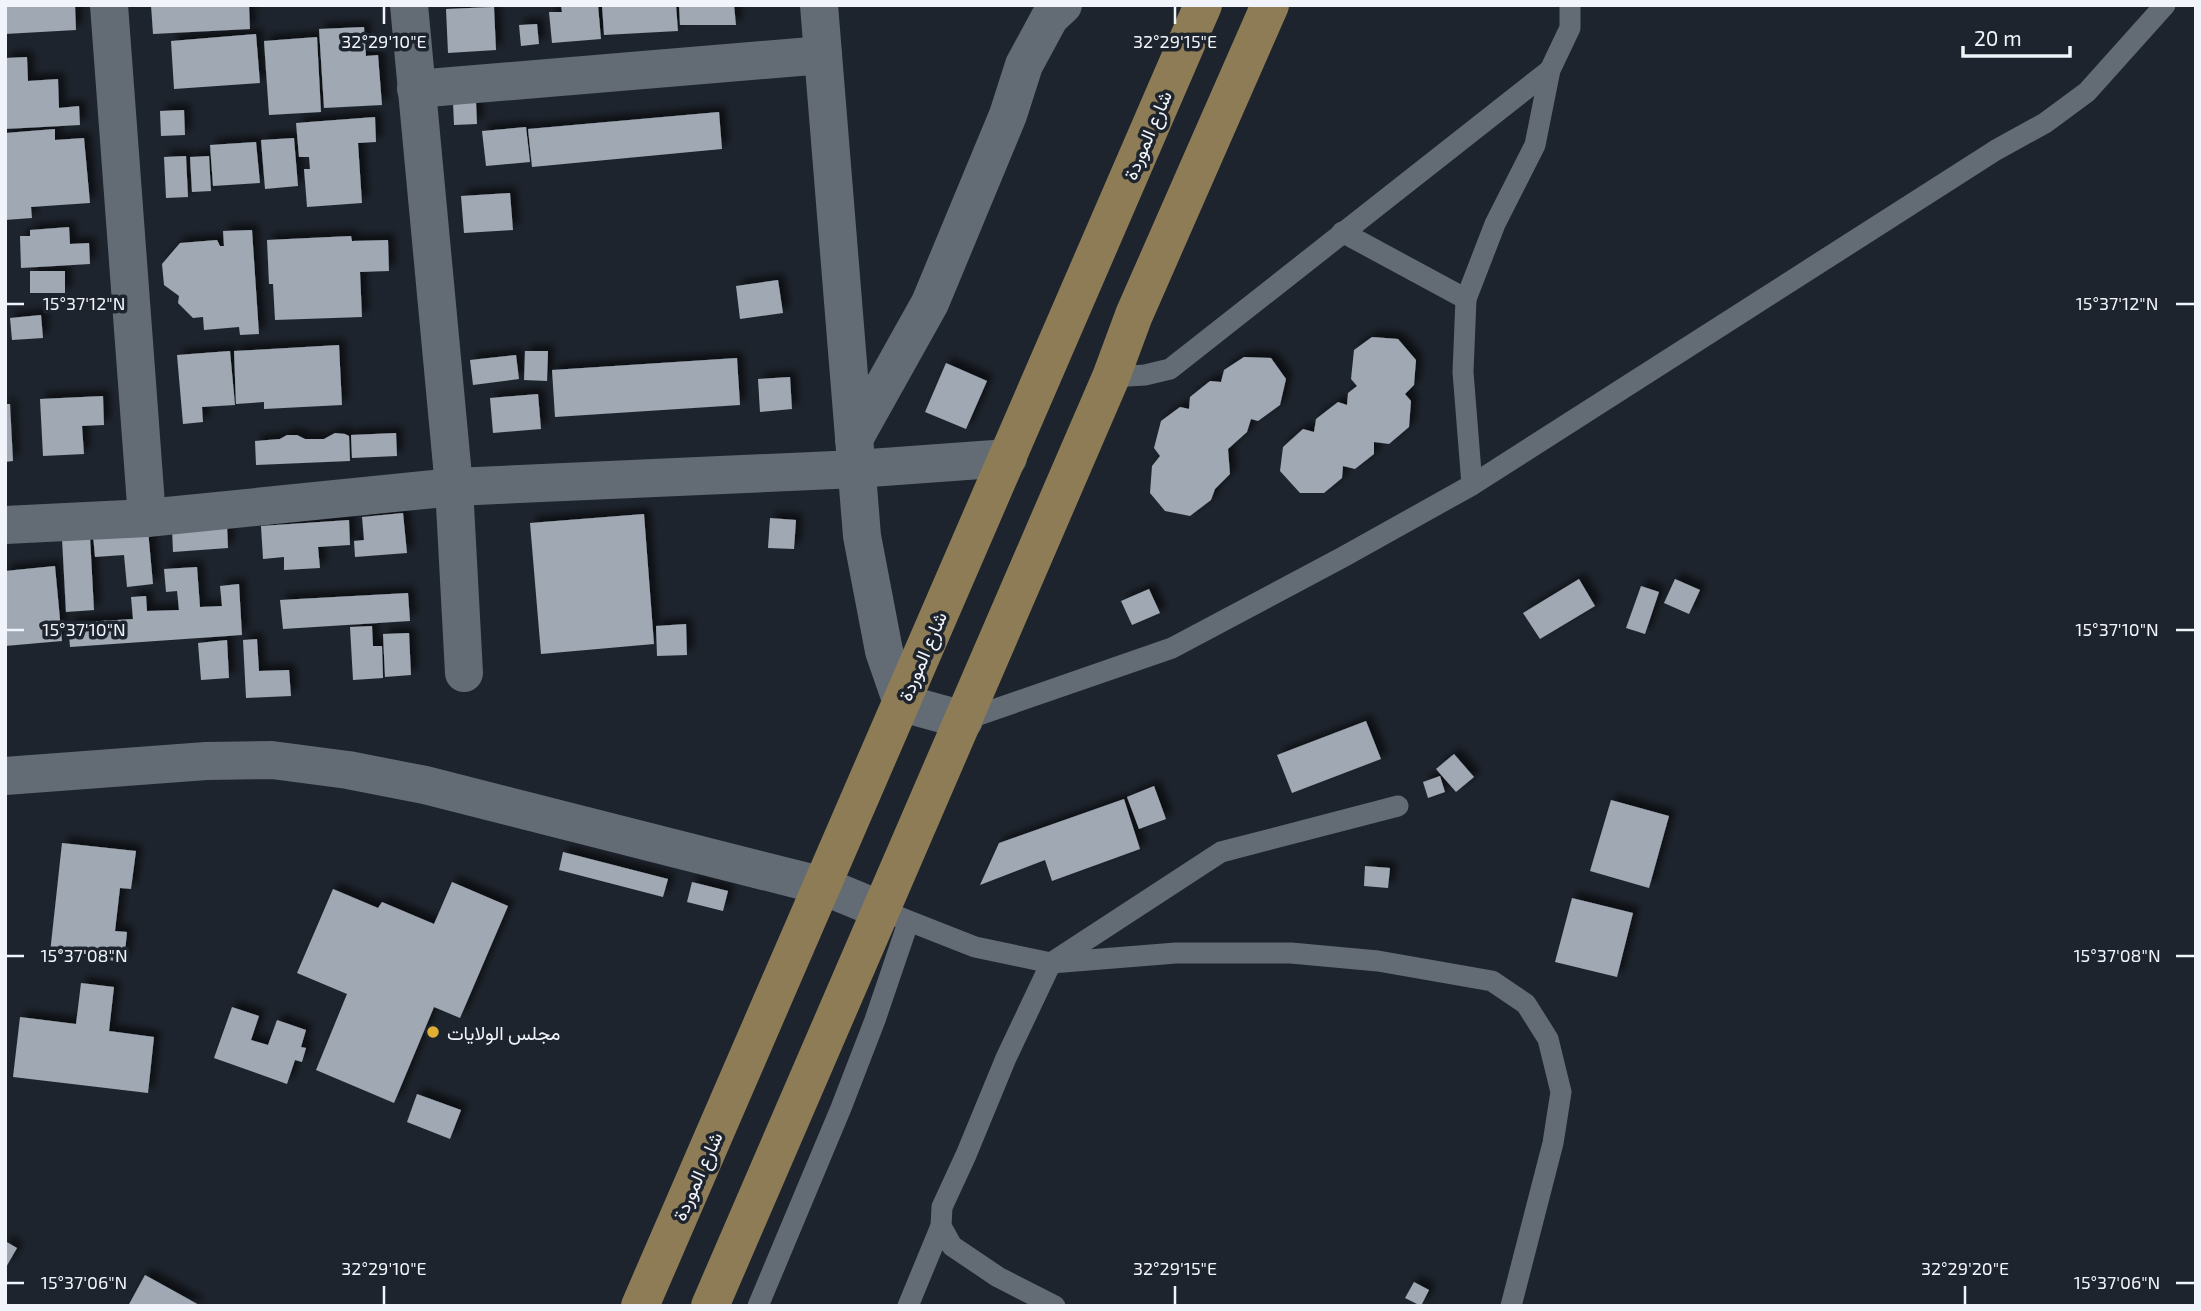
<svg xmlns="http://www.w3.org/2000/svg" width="2201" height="1311" font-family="'Exo 2',Vazirmatn,sans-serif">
<defs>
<filter id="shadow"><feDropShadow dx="6" dy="-6" stdDeviation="3.5" flood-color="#0009"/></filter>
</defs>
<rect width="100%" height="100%" fill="#1e242d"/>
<!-- building -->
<g fill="#9fa8b3" filter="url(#shadow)">
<path d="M5,5H75L76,30L5,34Z"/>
<path d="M151,5H249L250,29L153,34Z"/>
<path d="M561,5H598L601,39L552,43L549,12H562Z"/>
<path d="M602,5H676L678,31L604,35Z"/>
<path d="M679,5H734L736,25H680Z"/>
<path d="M494,7L496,50L448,53L446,9Z"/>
<path d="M537,24L539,44L521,46L519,25Z"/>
<path d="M364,27L366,56L378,55L382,105L324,108L319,29Z"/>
<path d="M256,34L260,83L174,89L171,41Z"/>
<path d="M317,37L321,112L269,115L264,41Z"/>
<path d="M27,57L28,81L58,79L59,108L79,106L80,125L5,129V58Z"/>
<path d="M453,102H476L477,124L454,125Z"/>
<path d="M184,110L185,135L161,136L160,111Z"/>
<path d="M719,112L722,149L532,167L528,129Z"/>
<path d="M375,117L376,142L358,143L362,203L307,207L304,169H310L309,157H299L296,123Z"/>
<path d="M526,127L530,162L486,166L482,131Z"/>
<path d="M55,129V140L84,138L90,203L31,207L32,218L5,220V133Z"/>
<path d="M294,138L298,186L265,189L261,140Z"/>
<path d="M256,142L260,183L213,186L210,145Z"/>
<path d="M186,156L188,197L166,198L164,157Z"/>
<path d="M209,156L211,191L192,192L190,157Z"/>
<path d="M510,193L513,230L464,233L461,196Z"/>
<path d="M69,227L70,244L89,243L90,264L21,268L20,236H30V230Z"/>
<path d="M252,230L259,334L240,335L239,327L204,330L203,317L193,318L178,303L179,296L164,285L162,264L180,243L217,240L220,246H224L223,231Z"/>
<path d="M351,236L352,241L388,240L389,271L360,272L362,317L275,320L273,284H269L267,240Z"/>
<rect x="30" y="271" width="35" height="22"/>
<path d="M778,280L783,313L740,319L736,286Z"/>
<path d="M41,315L43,338L12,340L10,318Z"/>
<path d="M1372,337L1398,339L1416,360L1414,385L1405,394L1411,401L1409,427L1389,444L1374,442V454L1355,469L1343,466L1342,478L1324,493H1300L1280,471L1283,447L1303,429L1314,432L1316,419L1338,402L1347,405L1348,393L1357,386L1351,379L1354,350Z"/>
<path d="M339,345L342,405L264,409V402L236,404L234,351Z"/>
<path d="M230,351L235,405L202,407L203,422L183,424L177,355Z"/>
<path d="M525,351H548L547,381L524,380Z"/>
<path d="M516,355L519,379L473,385L470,360Z"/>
<path d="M1244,357L1271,358L1286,379L1280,405L1258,421L1251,419L1247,432L1228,449L1230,474L1215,489L1211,500L1190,516L1165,511L1150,493L1152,466L1160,456L1154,448L1161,421L1180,407L1189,409L1190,397L1210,381L1221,382L1224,370Z"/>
<path d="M737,358L740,405L555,417L552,370Z"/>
<path d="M946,363L987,381L966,429L925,412Z"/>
<path d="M790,377L792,409L760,412L758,379Z"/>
<path d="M538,394L541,429L493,433L490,398Z"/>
<path d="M103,396L104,425L82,426L84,454L43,456L40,399Z"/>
<path d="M5,404H10L13,461L5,462Z"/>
<path d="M335,433L345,434L349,436L350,461L256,465L255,441L280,439L287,435H297L305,439H324Z"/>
<path d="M396,433L397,456L352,458L351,435Z"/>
<path d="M403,513L407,553L355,557L354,541L364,540L362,517Z"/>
<path d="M644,514L654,644L541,654L530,523Z"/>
<path d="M770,518L796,520L794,549L768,548Z"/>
<path d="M349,520L350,545L318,547L320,568L284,570V557L263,559L261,526Z"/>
<path d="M227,525L228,548L173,552L172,528Z"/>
<path d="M148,530L153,584L127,587L124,555L95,557L93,535Z"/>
<path d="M90,537L94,610L66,612L62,539Z"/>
<path d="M55,566L62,641L5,646V571Z"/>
<path d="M197,567L200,607L222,606L220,586L239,584L242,635L70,647L68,623L133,619L131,597L146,596L147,611L179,610L177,591L166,592L164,569Z"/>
<path d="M1579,579L1595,606L1540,639L1523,613Z"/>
<path d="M1675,579L1700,590L1689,614L1664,603Z"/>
<path d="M1641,586L1659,592L1645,634L1626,628Z"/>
<path d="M1149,589L1160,613L1132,625L1121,601Z"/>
<path d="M408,593L410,621L283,629L280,600Z"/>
<path d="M686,624L687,655L657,656L656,626Z"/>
<path d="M372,626L373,646H382L383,678L353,680L350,627Z"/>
<path d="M409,633L411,675L385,677L383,634Z"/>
<path d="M257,639L259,671L289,670L291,696L246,698L243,640Z"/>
<path d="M227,640L229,678L201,680L198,643Z"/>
<path d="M1366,721L1381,759L1292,793L1277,755Z"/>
<path d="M1454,754L1474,777L1456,792L1436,769Z"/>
<path d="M1440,776L1445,792L1428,798L1423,782Z"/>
<path d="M1154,786L1166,819L1139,829L1127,797Z"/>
<path d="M1124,799L1140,849L1052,881L1045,860L980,885L999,843Z"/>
<path d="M1611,800L1669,816L1649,888L1590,871Z"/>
<path d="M62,843L136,851L131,889L120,888L115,931L127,932L124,962L50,953Z"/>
<path d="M563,852L668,879L663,897L559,870Z"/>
<path d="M1365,866L1390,868L1388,888L1364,886Z"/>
<path d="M452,882L508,906L460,1018L434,1007L394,1103L316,1070L347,994L297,973L333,889L378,908L382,902L434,924Z"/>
<path d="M692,882L728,891L723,911L687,902Z"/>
<path d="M1572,898L1633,913L1617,977L1555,962Z"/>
<path d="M81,983L114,987L109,1031L154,1037L148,1093L13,1077L20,1017L76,1024Z"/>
<path d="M232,1007L259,1016L251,1040L268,1045L277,1020L306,1030L301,1047L306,1048L302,1062L295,1060L287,1084L214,1058Z"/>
<path d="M417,1094L461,1110L450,1139L407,1122Z"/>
<path d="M5,1241L17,1248L5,1269Z"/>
<path d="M145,1275L201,1306H128Z"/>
<path d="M1414,1282L1429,1290L1421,1306L1405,1298Z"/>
</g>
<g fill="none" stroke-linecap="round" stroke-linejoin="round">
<!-- service -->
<g stroke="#636b75" stroke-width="21">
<path d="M1342,232L1466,299"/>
<path d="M1111,377L1145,375L1170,369L1550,70"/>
<path d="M1472,485L1463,372L1466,299L1495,224L1535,145L1550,70L1570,28V5"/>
<path d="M964,720L1172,648L1343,557L1472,485L1996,150L2045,123L2087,92L2165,5"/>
<path d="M881,910L975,947L1051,963L1176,953H1291L1378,961L1492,981L1526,1004L1548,1039L1561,1092L1553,1143L1511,1306"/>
<path d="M758,1306L841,1108L875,1020L908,923"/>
<path d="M908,1306L941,1226"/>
<path d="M1055,1306L998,1277L952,1246L941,1226L942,1207L966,1155L1006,1058L1051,963L1221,852L1398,806"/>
</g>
<!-- minor -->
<g stroke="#636b75" stroke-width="38">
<path d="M109,5L147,518"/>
<path d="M409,5L454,487L464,673"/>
<path d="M819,5L862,536L884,651L902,703L964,720"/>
<path d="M416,89L823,55"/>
<path d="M854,439L930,303L1008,115L1024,65L1050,17L1063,5"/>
<path d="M5,525L147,518L454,487L856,469L1008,458"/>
<path d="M5,776L206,761L272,760L348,770L425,785L823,886L881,910"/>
</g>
<!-- primary -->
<g stroke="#8d7c55" stroke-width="38">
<path d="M640,1306L1203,5"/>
<path d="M710,1306L1111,377L1134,315L1270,5"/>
</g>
</g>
<!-- ticks -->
<path fill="none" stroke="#f1f5fb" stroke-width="2.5" d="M384,7V24M1175,7V24M7,304H24M2176,304H2194M7,630H24M2176,630H2194M7,956H24M2176,956H2194M7,1283H24M2176,1283H2194M384,1286V1304M1175,1286V1304M1965,1286V1304"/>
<!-- markers -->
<circle fill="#e1af34" stroke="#1e242d" stroke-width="2.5" cx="433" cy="1032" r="7"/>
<g text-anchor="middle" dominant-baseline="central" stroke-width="7" stroke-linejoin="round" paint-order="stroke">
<!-- street labels -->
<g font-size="19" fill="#f1f5fb" stroke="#1e242d">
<text transform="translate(1147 135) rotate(-67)">شارع الموردة</text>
<text transform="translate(922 656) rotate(-67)">شارع الموردة</text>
<text transform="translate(697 1176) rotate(-66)">شارع الموردة</text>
</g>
<!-- poi labels -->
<g font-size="19" fill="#f1f5fb" stroke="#1e242d" text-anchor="start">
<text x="447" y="1032">مجلس الولايات</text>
</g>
</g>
<g font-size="18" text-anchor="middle" fill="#f1f5fb" stroke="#1e242d" stroke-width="7" stroke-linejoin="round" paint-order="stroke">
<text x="384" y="48">32°29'10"E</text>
<text x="1175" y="48">32°29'15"E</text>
<text x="84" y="310">15°37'12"N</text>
<text x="2117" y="310">15°37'12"N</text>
<text x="84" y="636">15°37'10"N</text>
<text x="2117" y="636">15°37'10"N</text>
<text x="84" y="962">15°37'08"N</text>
<text x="2117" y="962">15°37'08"N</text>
<text x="384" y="1275">32°29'10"E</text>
<text x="1175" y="1275">32°29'15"E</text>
<text x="1965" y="1275">32°29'20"E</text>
<text x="84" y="1289">15°37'06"N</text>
<text x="2117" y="1289">15°37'06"N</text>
</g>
<!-- border -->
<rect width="2201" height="1311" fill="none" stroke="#f1f5fb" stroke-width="14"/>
<!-- scale -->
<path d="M1963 46v10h107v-10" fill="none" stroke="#f1f5fb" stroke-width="3.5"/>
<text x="1974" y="46" font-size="21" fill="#f1f5fb" stroke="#1e242d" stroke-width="5" paint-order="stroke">20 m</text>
</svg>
